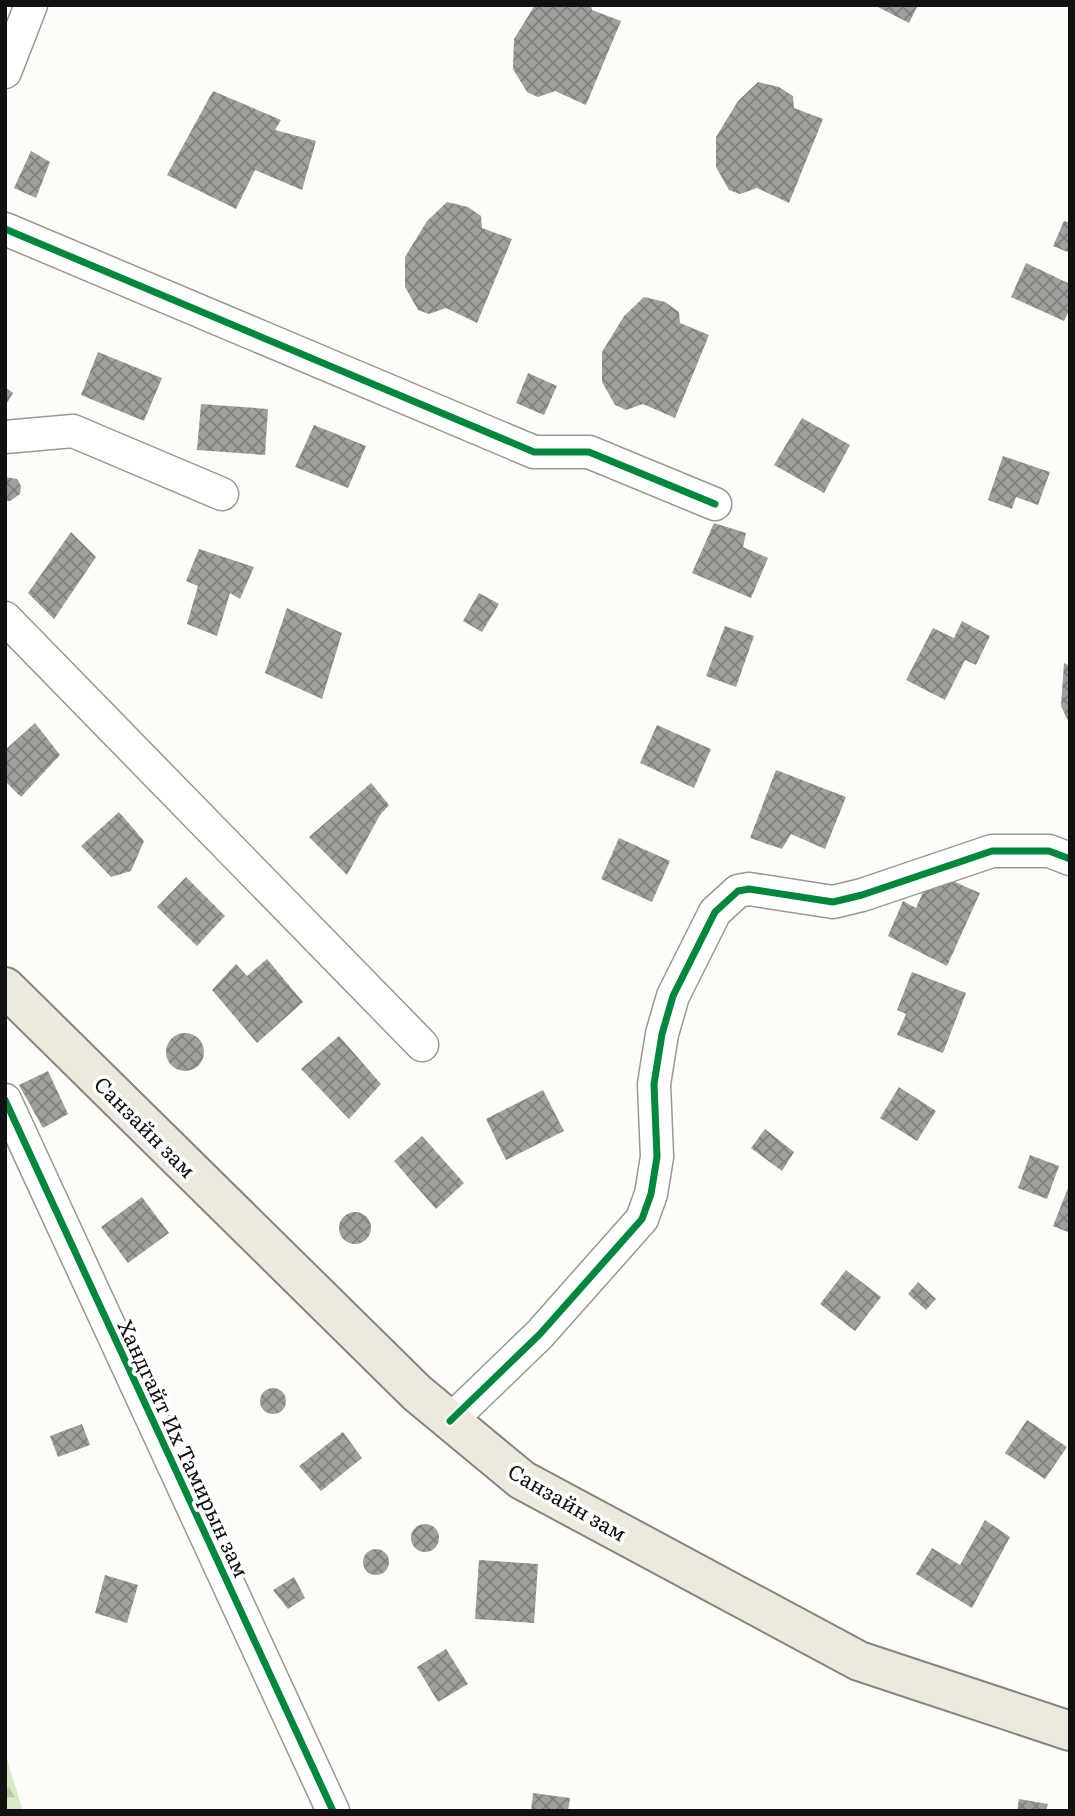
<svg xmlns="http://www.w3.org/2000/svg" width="1075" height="1816" font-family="Literata,serif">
<defs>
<pattern id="forest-firs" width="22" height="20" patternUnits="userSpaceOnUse" patternTransform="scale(1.75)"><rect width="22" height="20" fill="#d8eac5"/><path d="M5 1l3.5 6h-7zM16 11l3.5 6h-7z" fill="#b8c8a8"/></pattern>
<pattern id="building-cross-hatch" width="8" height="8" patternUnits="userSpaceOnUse" patternTransform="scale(1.75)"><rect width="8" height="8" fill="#a19f9c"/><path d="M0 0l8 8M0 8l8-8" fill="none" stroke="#82807e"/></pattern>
</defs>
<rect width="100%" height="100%" fill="#fdfcf7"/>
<!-- forest -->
<path fill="url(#forest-firs)" d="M5,1753L23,1811H5Z"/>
<!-- building -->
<g fill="url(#building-cross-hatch)">
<path d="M535,5H591L592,10L621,21L586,105L555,91L538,97L527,92L513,69L514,39Z"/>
<path d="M874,5H918L909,23Z"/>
<path d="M758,82L779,87L793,96L794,108L823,119L789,203L757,188L740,194L729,190L716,167V137L738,101Z"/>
<path d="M213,91L281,120L275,130L316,141L302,190L255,170L236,209L167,175Z"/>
<path d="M31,151L50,162L36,198L14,188Z"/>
<path d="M447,202L468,207L481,216L482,228L512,239L477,323L446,308L429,314L418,310L405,287V257L427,221Z"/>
<path d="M1064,221L1070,223V253L1053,246Z"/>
<path d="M1026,263L1070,284V309L1064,321L1011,297Z"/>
<path d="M644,297L665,302L679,312L680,323L709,335L675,418L643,404L626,410L615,405L602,382V352L624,316Z"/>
<path d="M98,352L162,378L144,421L81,395Z"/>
<path d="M528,373L557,386L544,415L516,403Z"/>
<path d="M5,387L13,393L5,406Z"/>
<path d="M201,404L268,409L265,455L197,450Z"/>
<path d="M802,418L850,445L824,493L774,465Z"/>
<path d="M314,425L366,446L348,488L295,467Z"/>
<path d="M1003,456L1050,472L1038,505L1016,497L1012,509L988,500Z"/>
<path d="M5,477L17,479L21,486L20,494L10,501H5Z"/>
<path d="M714,523L746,533L743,547L768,558L751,598L692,573Z"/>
<path d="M71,532L96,557L54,619L28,593Z"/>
<path d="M199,549L254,567L240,599L230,593L217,636L187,624L198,586L186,581Z"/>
<path d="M479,593L499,604L482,632L463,621Z"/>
<path d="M287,608L342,633L322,699L265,673Z"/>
<path d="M962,621L990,636L976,665L965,660L945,700L906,680L933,628L954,638Z"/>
<path d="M725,626L754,636L736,687L706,676Z"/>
<path d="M1064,663L1070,666V725L1061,706Z"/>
<path d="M35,723L60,755L21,797L5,781V750Z"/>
<path d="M657,725L711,749L694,788L640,763Z"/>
<path d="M776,770L846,797L825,849L791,834L782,849L750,838Z"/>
<path d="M371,783L389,805L380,815L347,875L309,837Z"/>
<path d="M119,812L144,841L131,871L111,877L81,846Z"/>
<path d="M619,838L670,861L652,902L601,879Z"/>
<path d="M932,872L980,893L947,966L888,936L903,901L916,908Z"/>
<path d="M186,877L225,916L197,946L157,907Z"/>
<path d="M267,959L303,1002L257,1043L212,990L236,964L247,976Z"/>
<path d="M912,972L966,993L943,1053L897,1035L906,1014L897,1010Z"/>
<circle cx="185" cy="1052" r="19"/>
<path d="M339,1036L381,1084L349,1119L301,1069Z"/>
<path d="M48,1071L68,1114L43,1128L19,1085Z"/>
<path d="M899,1087L936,1111L917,1141L880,1118Z"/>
<path d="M543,1090L564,1131L506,1160L486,1119Z"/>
<path d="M765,1129L794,1152L782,1171L751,1148Z"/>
<path d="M422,1136L464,1183L436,1209L394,1161Z"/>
<path d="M1030,1155L1059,1166L1047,1199L1018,1188Z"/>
<path d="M1070,1183V1233L1053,1226Z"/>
<path d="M142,1197L169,1233L128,1263L101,1227Z"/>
<circle cx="355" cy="1228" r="16"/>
<path d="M846,1270L881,1297L855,1331L820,1304Z"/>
<path d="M918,1282L936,1299L926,1310L908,1294Z"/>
<circle cx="273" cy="1401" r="13"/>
<path d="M1027,1420L1067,1447L1045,1479L1005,1453Z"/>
<path d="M82,1424L90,1445L58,1457L50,1436Z"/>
<path d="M343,1432L362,1458L321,1491L299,1466Z"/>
<path d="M985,1520L1010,1537L972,1608L916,1574L932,1548L960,1565Z"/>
<circle cx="425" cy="1538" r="14"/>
<circle cx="376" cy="1562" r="13"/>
<path d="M479,1560L538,1564L534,1623L475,1619Z"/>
<path d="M105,1575L138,1585L127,1623L95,1613Z"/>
<path d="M294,1577L305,1598L288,1609L273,1590Z"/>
<path d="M446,1649L468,1684L438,1702L417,1667Z"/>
<path d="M533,1793L570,1798L568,1811H531Z"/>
<path d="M1019,1799L1048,1804L1046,1811H1017Z"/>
</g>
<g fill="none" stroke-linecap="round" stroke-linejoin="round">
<defs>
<g id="minor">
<path d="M5,72L31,5"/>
<path d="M5,229L534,452H589L715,504"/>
<path d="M5,437L73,431L222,494"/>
<path d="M5,618L422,1045"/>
<path d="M5,1100L333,1811"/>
<path d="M450,1421L540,1334L642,1219L651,1194L657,1157L654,1084L662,1034L673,996L715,912L738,891L749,889L833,902L862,895L992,851H1049L1070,859"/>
</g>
<path id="major" d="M5,987L417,1393L522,1480L859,1661L1070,1731"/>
</defs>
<!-- minor casing -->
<use href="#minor" stroke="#979795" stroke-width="35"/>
<!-- major casing -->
<use href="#major" stroke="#858482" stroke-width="42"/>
<!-- minor -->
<use href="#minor" stroke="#fffffe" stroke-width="32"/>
<!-- major -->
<use href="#major" stroke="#ede9dc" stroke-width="38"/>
<defs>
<g id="cycleway">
<path d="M5,229L534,452H589L715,504"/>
<path d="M5,1100L333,1811"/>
<path d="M450,1421L540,1334L642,1219L651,1194L657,1157L654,1084L662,1034L673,996L715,912L738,891L749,889L833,902L862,895L992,851H1049L1070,859"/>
</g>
</defs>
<!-- cycleway casing -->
<use href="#cycleway" stroke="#fff" stroke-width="11"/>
<!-- cycleway -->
<use href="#cycleway" stroke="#00873e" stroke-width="7"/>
</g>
<g text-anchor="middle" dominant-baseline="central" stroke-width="7" stroke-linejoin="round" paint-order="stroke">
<!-- street labels -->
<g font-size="21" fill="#111" stroke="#fff">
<text transform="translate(146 1126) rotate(45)">Санзайн зам</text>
<text transform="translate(185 1448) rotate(65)">Хандгайт Их Тамирын зам</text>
<text transform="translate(568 1501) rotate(30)">Санзайн зам</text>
</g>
</g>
<!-- border -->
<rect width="1075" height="1816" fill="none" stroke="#111111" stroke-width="14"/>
</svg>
